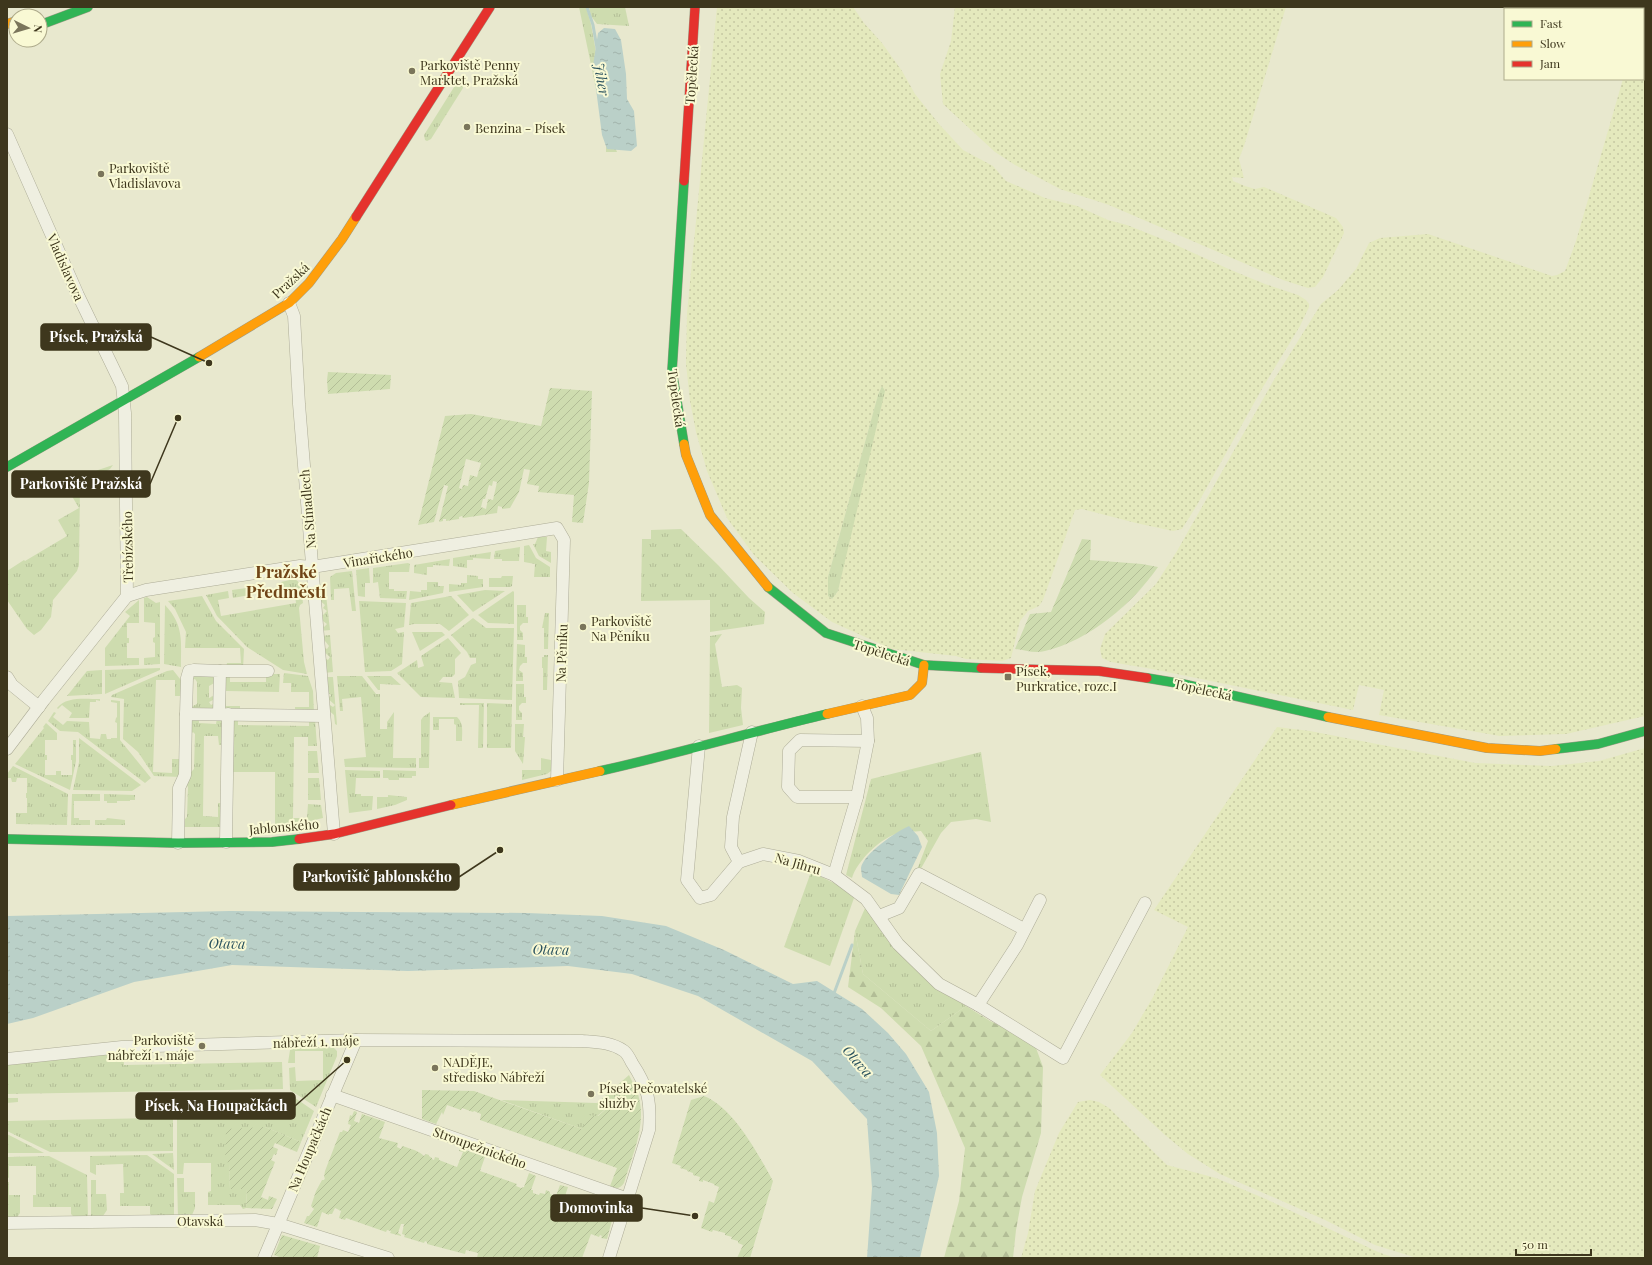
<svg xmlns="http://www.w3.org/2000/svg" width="1652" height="1265" font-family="'Playfair Display',serif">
<defs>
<pattern id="farmland-dots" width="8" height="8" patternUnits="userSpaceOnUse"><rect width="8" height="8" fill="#e4e9bd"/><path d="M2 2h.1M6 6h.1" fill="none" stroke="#c5c8a2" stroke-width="1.8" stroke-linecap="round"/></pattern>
<pattern id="grass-tufts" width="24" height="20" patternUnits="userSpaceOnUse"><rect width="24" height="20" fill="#cedcaf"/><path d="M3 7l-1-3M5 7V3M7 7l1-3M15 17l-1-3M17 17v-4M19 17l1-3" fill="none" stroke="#b2bd96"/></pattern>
<pattern id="forest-firs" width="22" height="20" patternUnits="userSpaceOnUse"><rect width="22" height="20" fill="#cedcaf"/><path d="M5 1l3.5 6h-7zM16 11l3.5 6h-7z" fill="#b2bd96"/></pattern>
<pattern id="garden-furrows" width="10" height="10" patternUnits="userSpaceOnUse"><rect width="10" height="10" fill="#cedcaf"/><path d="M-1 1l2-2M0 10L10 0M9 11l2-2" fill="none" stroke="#b2bd96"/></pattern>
<pattern id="water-ripples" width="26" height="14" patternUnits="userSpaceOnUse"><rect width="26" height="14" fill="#bad0c8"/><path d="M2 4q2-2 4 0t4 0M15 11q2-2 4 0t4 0" fill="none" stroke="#a1b3ab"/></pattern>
</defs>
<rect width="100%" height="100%" fill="#e8e8ce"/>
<!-- farmland -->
<g fill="url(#farmland-dots)" fill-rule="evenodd">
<path d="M717,7H853L864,23L882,43L902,71L915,94L939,124L963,150L993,166L1006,181L1045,198L1077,206L1108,220L1127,225L1167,241L1231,270L1265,284L1298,295L1306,300L1309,304V307L1300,326L1263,387L1197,505L1182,529L1173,531L1136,523L1082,509L1075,510L1043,600L1039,606L1028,611L1020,621L1011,658L1002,661L966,659L956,656L892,649L832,622L793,593L754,555L727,518L707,471L696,432L690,401L686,364L687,313ZM882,386L838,591L832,599L828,596V577L878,395Z"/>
<path d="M955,7H1286L1244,146L1239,159L1244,178L1232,177L1233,181L1245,186L1255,189L1264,187L1336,218L1343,227L1344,233L1323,277L1315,287L1308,288L1283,280L1109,205L1060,189L1015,165L995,152L943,104L940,74L951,41Z"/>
<path d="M1645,10V716L1566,734L1500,736L1379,715L1384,690L1359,685L1353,710L1152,669L1111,662L1102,658L1100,649L1105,634L1156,584L1177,551L1275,378L1321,304L1338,290L1356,269L1369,243L1380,238L1428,234L1552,276L1557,275L1565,271L1576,241L1623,79H1643V15Z"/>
<path d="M1277,727L1310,731L1475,763L1552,766L1599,761L1645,748V1258H1417L1375,1245L1323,1219L1220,1174L1188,1154L1165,1135L1100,1075L1132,1033L1153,997L1188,927L1154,910Z"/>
<path d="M1090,1100L1099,1102L1109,1108L1167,1165L1216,1178L1268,1200L1378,1252L1395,1258H1021L1028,1233L1035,1191L1059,1133L1078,1102Z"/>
</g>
<!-- grass -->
<g fill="url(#grass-tufts)">
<path d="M579,7H586L591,24L611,137L617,152H606V137Z"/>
<path d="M589,7H625L629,26L597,24L591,16Z"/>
<path d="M460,82L463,84V88L431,139L427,141L425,140L424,135L456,84Z"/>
<path d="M882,386L885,391L838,591L832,599L828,596V577L878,395Z"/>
<path d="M113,465L110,469L80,487L79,565L77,571L53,600L51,617L41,630L34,635L27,629L7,600V571L24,560L25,561L67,536L58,520L79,508L67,488L98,470Z"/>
<path d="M681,529L718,565L749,598L765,612L764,624L710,632V600L641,601L642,539H651V530Z"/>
<path d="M538,537H547L546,551L551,552V563L539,556L533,544H535Z"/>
<path d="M529,545L536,558L550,567V577H534L535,564L524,562V546Z"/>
<path d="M520,547L519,561H502V559H494L495,551Z"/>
<path d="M491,552L490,559L473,558V560H467V568L453,566V558Z"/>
<path d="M450,559L449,566L433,565V567H427V575L414,573V565Z"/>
<path d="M408,563L410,564L409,572H389V589H394V591H407L406,599L380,598L378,582L373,583V568Z"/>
<path d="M369,568L370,583H365V597L358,596L356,570Z"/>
<path d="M352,571L356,611H352L349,588L334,589V600H331L330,577L336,573Z"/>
<path d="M467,575L478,576V579H483V587L449,592V584L461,585V583H467Z"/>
<path d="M502,576H513L512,586L510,587H489V578H501Z"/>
<path d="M294,579C304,583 302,594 303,603L300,605L299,608L304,662L307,674L283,670L247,647L217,616L206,595L228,591L229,598L218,600L221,616L296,603L294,588L282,589L281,582Z"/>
<path d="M427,582H438V586H444L443,593L409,600L410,591L421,592V590H427Z"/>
<path d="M325,586L330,630L320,631L321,624L324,627L327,624L319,618L320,614L323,615L327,611L323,608L325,605L318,599L317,587Z"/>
<path d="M254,587L255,594L233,598L232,590Z"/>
<path d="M485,590L505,591L473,612L457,595Z"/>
<path d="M513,591L514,592V624L488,623L478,615Z"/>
<path d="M202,596L216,621L244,649L243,669L226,668L227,663H241L240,648H185L186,632L175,609L168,601Z"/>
<path d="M451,596L469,615L449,631L440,624H414L409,625L411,603Z"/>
<path d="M147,597L156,603L160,602V664L144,665V658L155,657V643L153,642V638L155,637V623L144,622V598Z"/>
<path d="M139,600V623H127V638H129V643H127V658H139V665L105,666V648L130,616L125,612Z"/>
<path d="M359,601L406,603L404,627L395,629L398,633L404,632L402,664L391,671L365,672Z"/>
<path d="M165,605C184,625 181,641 181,667L164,664Z"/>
<path d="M517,605H526V617H528V623H523L520,626V630L523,633V640H517Z"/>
<path d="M545,613H549L548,649H544V628H542Z"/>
<path d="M473,618L486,628H514L512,700L459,698L458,681L465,677L471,665L476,663V658H470L467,652L451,635Z"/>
<path d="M412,632H442L445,635L420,651Z"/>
<path d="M722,634L715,644L722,687L737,685L742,688L741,708L743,725L709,733L710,636Z"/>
<path d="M330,635L333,672L324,673L323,657L328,660L330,657L322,650L323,647L327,649L329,646L321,636Z"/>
<path d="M448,638L461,653L455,659V674L452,677H443L439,682L452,683L455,698L421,697L397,673L417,660L418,668L424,666L421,656Z"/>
<path d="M517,644L525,645V657H527V663H523L520,666L519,670L523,673V681H516Z"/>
<path d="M544,655H548L547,690H543V668H542V657H544Z"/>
<path d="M160,668V670L105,694V670Z"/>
<path d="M102,670V694L67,696L87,671Z"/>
<path d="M173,670L184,684V696H175V680H156L153,772L172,773V759H183L181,777L154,776L138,752L123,739L124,699L111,697L112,695L167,671Z"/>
<path d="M212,673L216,682L209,686V698L215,695V699L209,702L211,705L215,703L216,709L189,708L197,704V682L195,679L192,680L191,676Z"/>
<path d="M284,673L308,676L313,691L314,713L295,712V707H309V692H291V683H283Z"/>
<path d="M271,674H280L279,692L226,691V706H240V711H227L222,706V677L230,675V682H266V677Z"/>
<path d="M337,676H362L376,694H380V729H387V722L394,712L393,758H416V768L345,767L344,759L366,757L361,697L342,699L343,711H340Z"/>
<path d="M367,676H391L401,685L380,684V690H378Z"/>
<path d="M324,677H333L337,725L335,724L334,715L326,708L327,703L333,707L335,705L326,697L327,695L330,697L331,695L325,691Z"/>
<path d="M516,684H524V697H526V703H522L519,706V710L522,713V720H516Z"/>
<path d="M100,699V701L96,700V702H90L89,718H69L72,713L62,705L58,709L57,708C66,696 86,699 100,699Z"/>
<path d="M111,700L120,701V740L151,778L145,783L78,732L60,731L48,721L54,712L56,713L53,717L63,725L67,721L89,722L90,738L100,739L101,734H106L107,739H111V738H117V723L115,722L116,718L117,717V703L111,702Z"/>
<path d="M460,703H484L483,748H478L479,705H460Z"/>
<path d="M487,703L512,704L511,748H487Z"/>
<path d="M430,712L429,768H419V758H421V720L423,717Z"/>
<path d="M433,717H457C464,723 462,733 462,741H456V725L454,724V719H439V730H433Z"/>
<path d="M199,718V723L216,724L217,718L223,721L224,745H219L218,736H204L203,816L218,817V803H223V827H181V823L187,817L188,787L186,785L189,774L194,769L195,734L193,732L190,735L191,719Z"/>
<path d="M238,718V725L309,726V719H315L317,746H308V737H294L293,818H307L308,804L321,805L323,818L306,822L304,821L282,824L275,828V772H233L232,722Z"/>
<path d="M46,723L57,733V740H45V755H47V760H45V775H56V771H61V775H72V760H71V755H73V740H76V761L70,790L15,764L44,728L43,727Z"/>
<path d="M515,724H524L523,737H525L523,764L515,751Z"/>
<path d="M79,738L141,785L132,791L73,790L79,762Z"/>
<path d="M308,751H317L319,773H308Z"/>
<path d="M981,752L991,822L976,819L951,822L941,833L919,872L915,875L928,841L921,831C914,832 906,831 900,833C882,836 857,861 852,878L846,875L871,779Z"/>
<path d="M541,758L551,760L552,762L551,771L547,774L522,780V770H541Z"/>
<path d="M13,766L68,794L67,825L16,824V813H27V798H26V793H27V778H17L16,782H12L11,778H7V774Z"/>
<path d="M345,770L380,771V778H356L355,794H361V796H373L372,810L349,813Z"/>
<path d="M383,770L416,771V776H412V778H399V780H389L388,778H383Z"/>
<path d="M308,778H319L321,800H308Z"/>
<path d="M72,794H100V801H74V818H79V820H90V825H71Z"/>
<path d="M104,794L135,795V800H130V801H117V803H107V801H104Z"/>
<path d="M388,795L407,797V800L395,805L377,809V797H388Z"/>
<path d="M107,818L125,820V825H95V820H106Z"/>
<path d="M811,872L838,885L854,898L830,966L784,947Z"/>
<path d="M866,906L933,983L966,1006L931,1031L863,974L855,931Z"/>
<path d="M334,1048L337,1051V1056L316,1107L290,1090L289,1068L295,1067L296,1081L323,1080V1051H295V1063H288L290,1050L293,1049Z"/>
<path d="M123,1051L124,1065L282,1062L283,1089L7,1094V1064Z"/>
<path d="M629,1075L634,1085L582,1129L501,1100L597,1103Z"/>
<path d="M279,1093H288L314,1111L301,1142L265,1127L229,1162L230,1189H247L246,1208L243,1209L240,1205H208V1192L211,1191V1163H184L183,1174H177V1095L202,1094V1099H192V1118L290,1116L289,1098L279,1097Z"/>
<path d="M143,1095H173V1151L50,1152L7,1131V1098H18V1102L7,1103L8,1121L154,1118V1100H143Z"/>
<path d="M7,1134L44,1153H7Z"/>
<path d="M173,1153L174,1170L152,1154Z"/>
<path d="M147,1155L174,1174V1218L153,1216L150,1214V1206H120V1193H124L123,1164L96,1165V1175L90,1172V1156Z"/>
<path d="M49,1156L87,1175L88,1219L75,1218L71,1214V1207H33V1195H36V1166H9V1178L7,1177V1157Z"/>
<path d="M177,1178H184V1192H195V1208L192,1215L178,1218Z"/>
<path d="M91,1180H96V1194H106L107,1210L103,1216L91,1219Z"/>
<path d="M7,1182H9V1195H20V1213L16,1219H7Z"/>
</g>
<!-- forest -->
<path fill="url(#forest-firs)" d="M855,931L863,974L931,1031L966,1006L990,1021L1023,1037L1036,1048L1043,1067L1041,1133L1022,1197L1016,1230L1013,1258H944L959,1201L965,1148L921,1046L881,1008L848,987Z"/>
<!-- garden -->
<g fill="url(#garden-furrows)" fill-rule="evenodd">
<path d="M328,372L391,375L390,389L328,394L327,380Z"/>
<path d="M550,388L592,391L589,483L583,523L572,522L574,495L538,492L539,486L527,484L530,470L524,469L519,492L510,508L502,509V507L498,506L497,513L463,518L462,516L459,517V519L446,521V519H443V521L439,522L448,486L444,485L434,522L418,525L445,416L471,414L541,426ZM466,459L481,463L477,477L470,475L468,486L463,485L462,489L459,488ZM493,481L497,482L493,500L488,499L486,509L481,507L483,499H485L489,485L492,486Z"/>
<path d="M1082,539L1091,540L1090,560L1142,564L1158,567C1133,603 1089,641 1045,651C1035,654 1024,650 1015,649L1030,614L1051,612Z"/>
<path d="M634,1085C651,1117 633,1152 624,1183C620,1189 616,1189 610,1186L617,1168L480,1120L481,1114L474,1111L473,1112L462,1108L461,1110L447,1105L443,1115L442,1112L436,1124L422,1119V1090L474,1091L582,1129L588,1115L598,1116Z"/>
<path d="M704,1096C734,1108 758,1154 773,1181L750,1258H737L743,1245L738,1243V1241L731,1239L732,1237L725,1235V1233L713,1230L712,1232L701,1228L709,1201L714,1203L719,1187L714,1185V1184L703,1180V1182L699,1181L700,1177L693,1175V1173L687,1171V1170L680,1168L681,1166L672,1163L691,1100Z"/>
<path d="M354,1111L357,1112L354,1121L359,1123L362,1114L385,1122L379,1138L398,1143L397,1147L401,1149L402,1146C412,1149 419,1151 424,1156L426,1154L429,1155V1156L432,1158V1159L434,1160L435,1157L439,1158V1160L457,1167L463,1152L459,1151L460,1148L485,1157L480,1171L517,1184L516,1186L521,1188L524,1187L529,1173L536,1176L531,1190H533V1193L539,1195L540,1193L545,1194L546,1190L550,1192V1194L556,1196L560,1185L568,1187L563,1202L593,1212L598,1198L614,1204L615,1209L607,1239L601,1238L602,1236L600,1235L599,1237L591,1234L582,1258H477L478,1253L466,1250L465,1254L427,1244V1242L425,1241L424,1243L404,1237L405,1235L402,1234L404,1224H401L398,1233L401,1235V1236L390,1233L391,1231L387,1230L386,1232L346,1218L345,1220L339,1218L341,1211L335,1208L332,1214H329V1215L322,1212L317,1227L304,1223L307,1216H309L314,1209L311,1206L316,1191L322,1180H324L325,1178L324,1177L325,1171L340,1132H342L343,1130L348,1132L351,1125L348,1124L350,1115L352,1116Z"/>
<path d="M265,1127L301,1142L297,1152L275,1143L273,1147L278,1149L276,1155L274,1154L271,1160L275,1162L261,1197L268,1200L269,1196L277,1199L272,1209L246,1208L247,1189H230L229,1163L225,1161L226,1129Z"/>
<path d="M282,1235L320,1246L317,1258H282L274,1255Z"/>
</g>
<!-- water -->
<g fill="url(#water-ripples)">
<path d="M604,28L615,29L621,40L626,74L627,99L634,111L637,146L631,151L607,149L602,135L593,66L598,33Z"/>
<path d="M909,826L918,836L922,847L899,895L891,894L862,877C862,875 861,871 861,868C863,854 897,831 909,826Z"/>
<path d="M230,911L527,913L602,916L666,926L724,950L793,984L817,981L862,1009L888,1033L906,1054L929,1092L937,1133L939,1176L920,1258H867L872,1188L867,1119L812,1061L698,996L632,974L568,966L408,971L232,965L134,982L33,1018L7,1024V916Z"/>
</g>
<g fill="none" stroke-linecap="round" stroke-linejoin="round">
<!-- stream -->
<g stroke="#bad0c8" stroke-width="3">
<path d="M587,7L593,25L597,48"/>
<path d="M833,996L852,945"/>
</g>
<defs>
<g id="street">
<path d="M7,134L78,295L122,386L125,413L127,596L44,700L7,749"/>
<path d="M289,303L294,316L299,404L334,834"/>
<path d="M127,596L146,590L300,566L312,567L557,528L564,540L557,780"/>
<path d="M220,671H268"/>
<path d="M7,677L12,685L39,707"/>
<path d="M186,714L187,678L189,671L194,670L220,671L219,714"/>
<path d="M752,732L733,817L731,847L739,862L763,854L799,861L834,875L866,899L898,944L939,984L978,1005L1063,1058L1145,903"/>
<path d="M699,746L687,880L700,898L711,895L739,862"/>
<path d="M857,797H797L788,787L789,751L800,740L868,741"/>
<path d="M226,842L228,714"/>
<path d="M178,843L179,788L185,775L186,714L324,716"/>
<path d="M834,875L857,797L868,741L867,718L862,706"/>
<path d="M879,916L899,908L919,874L1024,929"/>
<path d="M978,1005L1017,945L1040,900"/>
<path d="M7,1059L122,1047L356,1040L582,1041C596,1042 611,1042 624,1051C627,1053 630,1059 632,1063C648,1087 651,1101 649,1130L609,1258"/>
<path d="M332,1095L628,1199"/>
<path d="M7,1223L255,1220L278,1224L388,1258"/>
<path d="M264,1258L356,1040"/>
</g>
<g id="fast">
<path d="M40,25L88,7"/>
<path d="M684,181L672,371L684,444"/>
<path d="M7,467L199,357"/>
<path d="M768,587L826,633L924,665L981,668"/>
<path d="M1147,678L1183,684L1328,717"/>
<path d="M1556,749L1598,744L1645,731"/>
<path d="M600,771C676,754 751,732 827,714"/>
<path d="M7,839L178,843L272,842L299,839"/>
</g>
<g id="slow">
<path d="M7,24L16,21"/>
<path d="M199,357L289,303L309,283L342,239L356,217"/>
<path d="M684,444L686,455L710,515L768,587"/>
<path d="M827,714L910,695L922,683L924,665"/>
<path d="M1328,717L1487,748L1540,751L1556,749"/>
<path d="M451,805L600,771"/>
</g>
<g id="jam">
<path d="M684,181L695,7"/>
<path d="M356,217L490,7"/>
<path d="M981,668L1099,671L1147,678"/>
<path d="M299,839L334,834L451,805"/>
</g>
</defs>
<!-- street casing -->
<use href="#street" stroke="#adac97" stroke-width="13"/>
<!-- fast casing -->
<use href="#fast" stroke="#9d9b86" stroke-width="10"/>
<!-- slow casing -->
<use href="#slow" stroke="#9d9b86" stroke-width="10"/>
<!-- jam casing -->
<use href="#jam" stroke="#9d9b86" stroke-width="10"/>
<!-- street -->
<use href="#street" stroke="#efefe1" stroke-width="12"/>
<!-- fast -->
<use href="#fast" stroke="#30b455" stroke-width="9"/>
<!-- slow -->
<use href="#slow" stroke="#ff9f0a" stroke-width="9"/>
<!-- jam -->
<use href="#jam" stroke="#e5322d" stroke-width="9"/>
</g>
<!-- markers -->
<g fill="#7a755b" stroke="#f9f9d4" stroke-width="1.5">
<circle cx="412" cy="71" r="4"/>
<circle cx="467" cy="127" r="4"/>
<circle cx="101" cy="174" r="4"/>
<circle cx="583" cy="627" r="4"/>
<rect x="1004" y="673" width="8" height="8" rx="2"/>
<circle cx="202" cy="1046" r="4"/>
<circle cx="435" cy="1068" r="4"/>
<circle cx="591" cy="1094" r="4"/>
</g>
<g text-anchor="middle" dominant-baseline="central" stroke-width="4" stroke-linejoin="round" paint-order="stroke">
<!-- poi labels -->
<g font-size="13" fill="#3e371d" stroke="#f9f9d4" text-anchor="start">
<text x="420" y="64">Parkoviště Penny<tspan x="420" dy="15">Marktet, Pražská</tspan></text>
<text x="475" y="127">Benzina - Písek</text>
<text x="109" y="167">Parkoviště<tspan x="109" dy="15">Vladislavova</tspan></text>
<text x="591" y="620">Parkoviště<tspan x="591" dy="15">Na Pěníku</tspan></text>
<text x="1016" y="670">Písek,<tspan x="1016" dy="15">Purkratice, rozc.I</tspan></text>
<text x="194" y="1039" text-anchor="end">Parkoviště<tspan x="194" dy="15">nábřeží 1. máje</tspan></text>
<text x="443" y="1061">NADĚJE,<tspan x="443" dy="15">středisko Nábřeží</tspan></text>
<text x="599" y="1087">Písek Pečovatelské<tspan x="599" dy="15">služby</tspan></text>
</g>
<!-- street labels -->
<g font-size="13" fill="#3e371d" stroke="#f9f9d4">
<text transform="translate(691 75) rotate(-86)">Topělecká</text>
<text transform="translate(66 267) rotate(66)">Vladislavova</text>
<text transform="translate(290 280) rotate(-43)">Pražská</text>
<text transform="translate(677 398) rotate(82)">Topělecká</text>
<text transform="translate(307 509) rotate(-95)">Na Stínadlech</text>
<text transform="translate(127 547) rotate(-91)">Třebízského</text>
<text transform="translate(378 557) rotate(-9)">Vinařického</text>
<text transform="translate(882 652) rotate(18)">Topělecká</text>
<text transform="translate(561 653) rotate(-88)">Na Pěníku</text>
<text transform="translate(1203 689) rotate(12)">Topělecká</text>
<text transform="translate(284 826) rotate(-5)">Jablonského</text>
<text transform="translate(798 863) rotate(16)">Na Jihru</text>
<text transform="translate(316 1041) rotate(-2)">nábřeží 1. máje</text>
<text transform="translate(480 1147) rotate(20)">Stroupežnického</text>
<text transform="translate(309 1149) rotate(-67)">Na Houpačkách</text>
<text x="200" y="1220">Otavská</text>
</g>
<!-- water labels -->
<g font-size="14" font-style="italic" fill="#2b535f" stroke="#f9f9d4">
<text transform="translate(602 79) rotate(80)">Jiher</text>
<text transform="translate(227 943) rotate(1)">Otava</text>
<text transform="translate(551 949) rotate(1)">Otava</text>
<text transform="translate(858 1061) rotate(49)">Otava</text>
</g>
<!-- district labels -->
<g font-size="17" font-weight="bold" fill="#704517" stroke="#f9f9d4">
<text x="286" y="571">Pražské<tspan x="286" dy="20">Předměstí</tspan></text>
</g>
</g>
<!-- callouts -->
<path fill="none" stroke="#3e371d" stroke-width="1.5" d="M209 363L151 337M178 418L150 484M500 850L459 877M347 1060L295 1106M695 1216L642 1208"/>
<g fill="#3e371d" stroke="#f9f9d4" stroke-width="1.5">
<circle cx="209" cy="363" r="4"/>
<circle cx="178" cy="418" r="4"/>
<circle cx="500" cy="850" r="4"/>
<circle cx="347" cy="1060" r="4"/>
<circle cx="695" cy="1216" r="4"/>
</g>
<g fill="#3e371d" stroke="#3e371d" stroke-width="1.5">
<rect x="41" y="324" width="110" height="26" rx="4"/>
<rect x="12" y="471" width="138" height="26" rx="4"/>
<rect x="294" y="864" width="165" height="26" rx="4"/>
<rect x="136" y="1093" width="159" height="26" rx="4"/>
<rect x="551" y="1195" width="91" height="26" rx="4"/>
</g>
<g font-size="14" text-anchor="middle" font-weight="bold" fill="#fff">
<text x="96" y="342">Písek, Pražská</text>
<text x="81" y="489">Parkoviště Pražská</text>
<text x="377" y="882">Parkoviště Jablonského</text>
<text x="216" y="1111">Písek, Na Houpačkách</text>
<text x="596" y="1213">Domovinka</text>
</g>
<!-- border -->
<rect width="1652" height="1265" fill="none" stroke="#3e371d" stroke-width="16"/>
<!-- legend -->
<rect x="1504" y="8" width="140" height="72" fill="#f9f9d4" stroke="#aeab8b"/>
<rect x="1512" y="21" width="20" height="6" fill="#30b455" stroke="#aeab8b"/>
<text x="1540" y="28" font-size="12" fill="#3e371d">Fast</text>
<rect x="1512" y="41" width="20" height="6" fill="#ff9f0a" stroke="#aeab8b"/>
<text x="1540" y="48" font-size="12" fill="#3e371d">Slow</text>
<rect x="1512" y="61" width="20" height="6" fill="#e5322d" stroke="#aeab8b"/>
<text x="1540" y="68" font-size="12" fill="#3e371d">Jam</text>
<!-- north arrow -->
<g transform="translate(28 28) rotate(95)"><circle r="19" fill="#f9f9d4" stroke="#aeab8b"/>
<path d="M0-3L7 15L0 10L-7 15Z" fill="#7a755b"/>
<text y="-6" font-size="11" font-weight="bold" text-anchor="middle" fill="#3e371d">N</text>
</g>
<!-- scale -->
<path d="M1516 1249v6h75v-6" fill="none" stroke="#3e371d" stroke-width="2"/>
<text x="1522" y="1249" font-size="12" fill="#3e371d" stroke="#f9f9d4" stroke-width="3" paint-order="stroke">50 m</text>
</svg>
